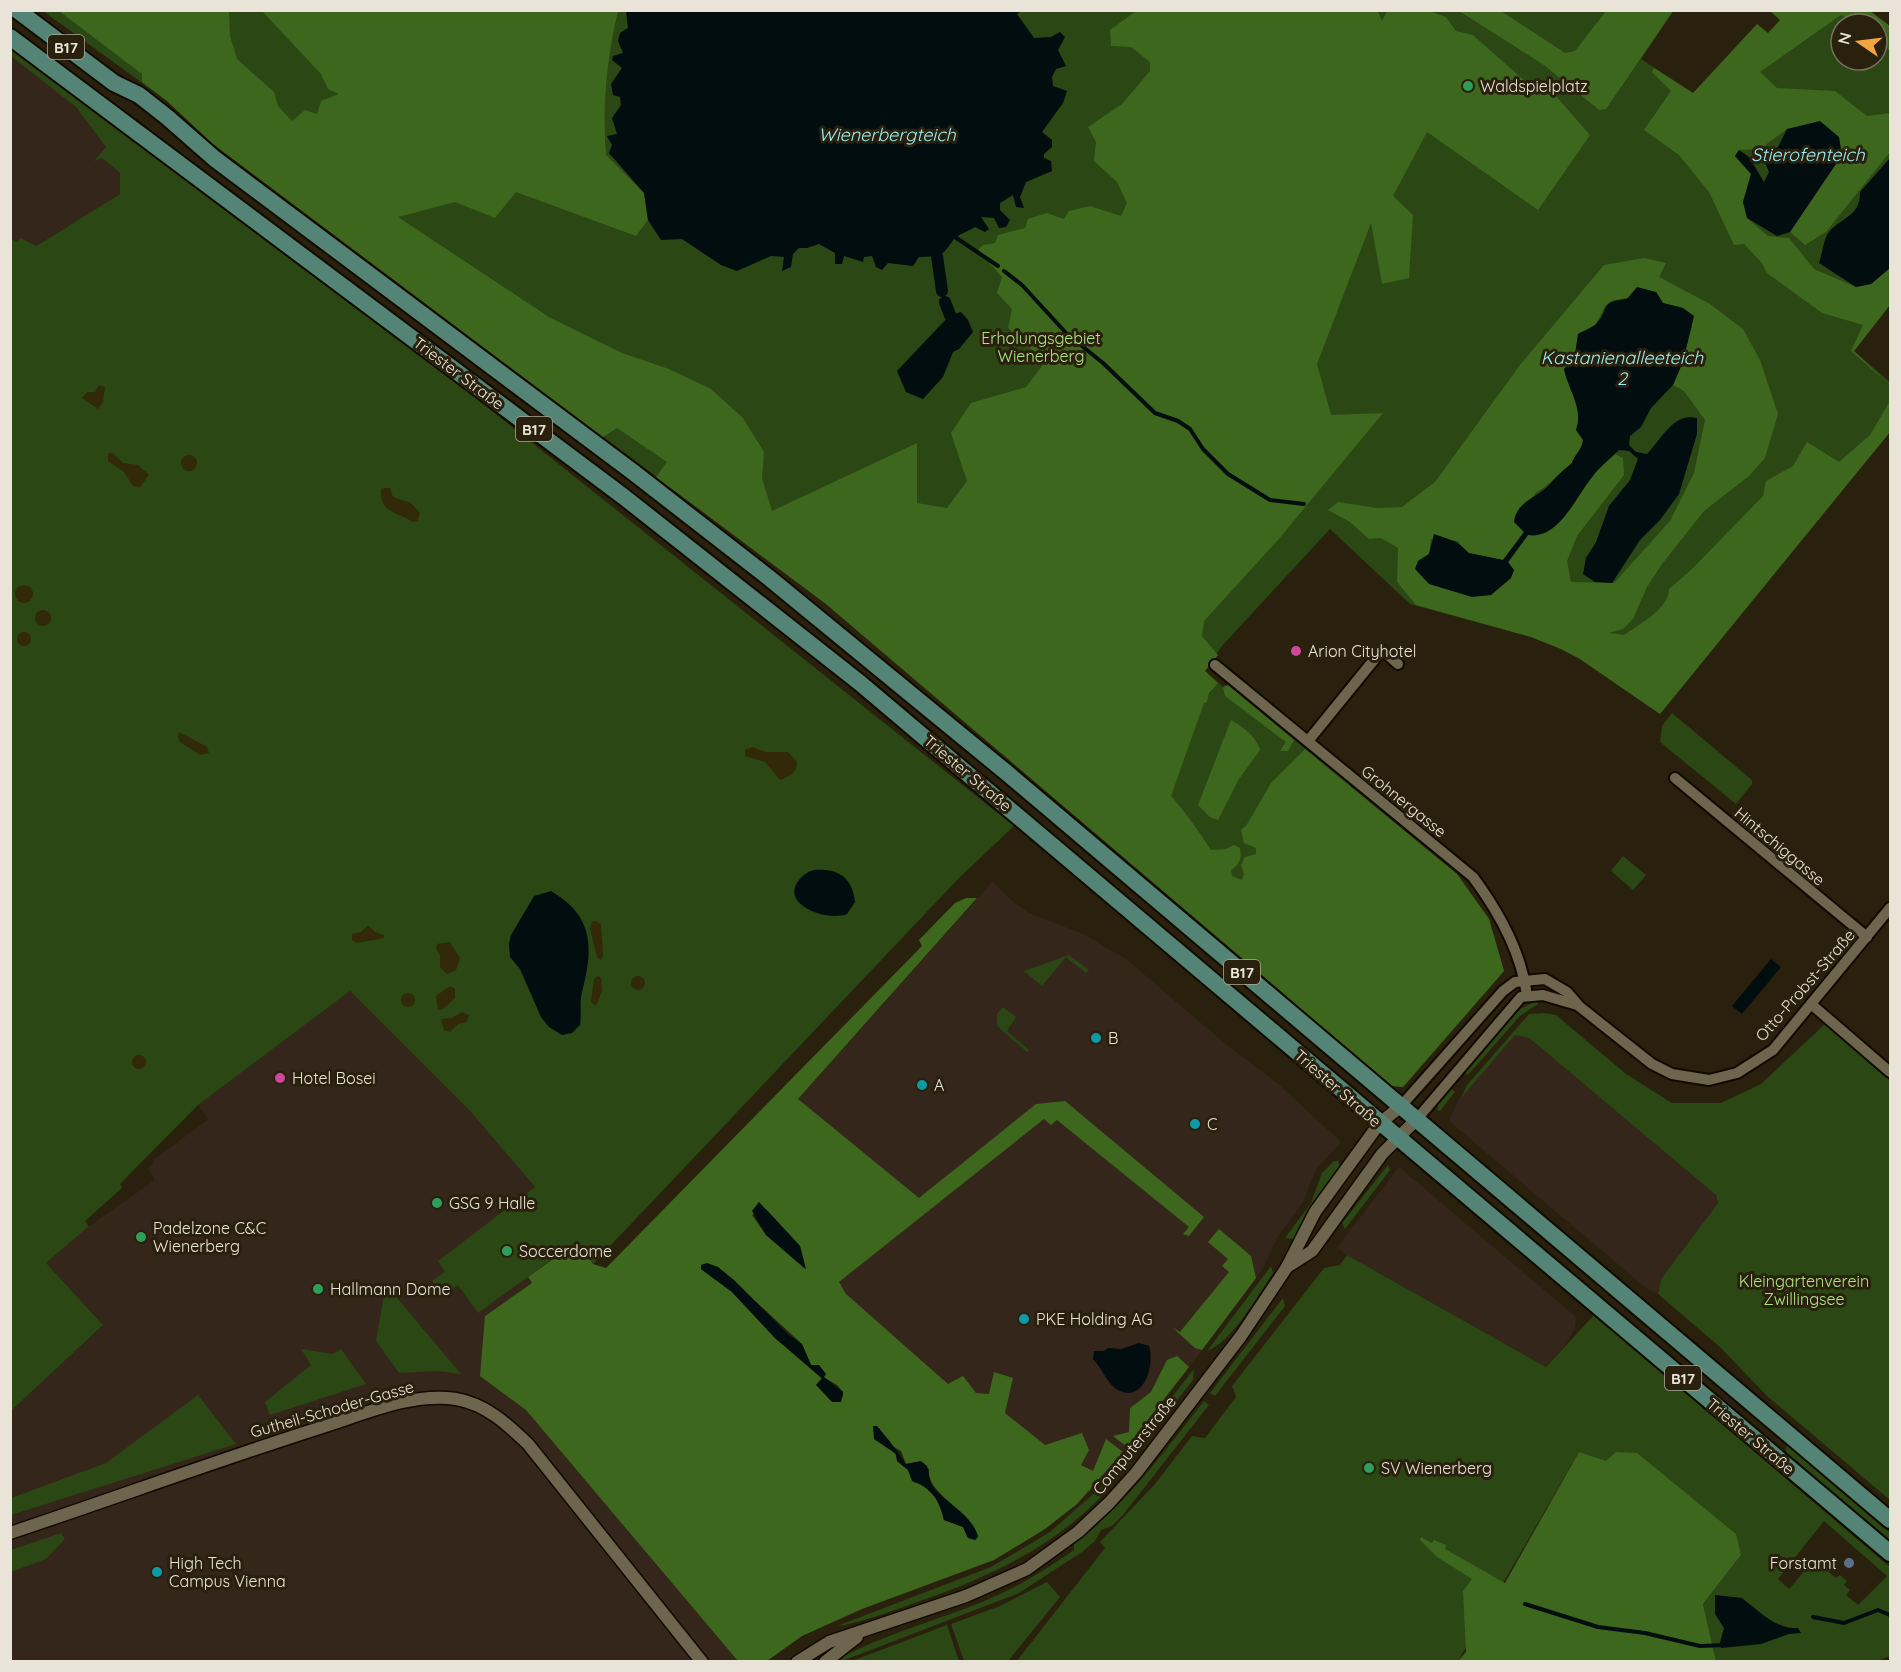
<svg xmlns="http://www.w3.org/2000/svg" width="1901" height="1672" font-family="Quicksand,sans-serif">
<rect width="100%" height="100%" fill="#29210d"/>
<!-- commercial -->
<g fill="#34261a">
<path d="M10,37L103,106L107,147L96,160L102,158L120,173V194L35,246L21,238L17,242L11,239Z"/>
<path d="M993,881L1010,899L1027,912L1083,934L1126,959L1228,1046L1275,1081L1341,1142L1316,1169L1303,1202L1277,1238L1262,1270L1233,1310L1104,1477L1077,1504L803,1285L798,1099Z"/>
<path d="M350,991L471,1112L536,1188L528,1278L532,1283L485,1316L510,1397L526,1410L615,1514L738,1661L11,1662V1411L103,1325L45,1263L89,1226L155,1180L148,1168L153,1164L152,1161L209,1119L198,1105Z"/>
<path d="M1515,1034L1529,1038L1716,1195L1718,1203L1661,1279L1658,1294L1646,1288L1449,1121L1459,1099Z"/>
<path d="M1399,1167L1576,1317L1575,1328L1567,1343L1546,1367L1347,1255L1337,1247Z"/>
</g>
<!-- green -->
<g fill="#2a4714" fill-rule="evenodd">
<path d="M43,11H1673L1641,59L1693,93L1773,46L1794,11H1870L1890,26V305L1854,351L1890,382V432L1660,714L1580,659L1561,649L1531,637L1410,604L1330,529L1222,646L1205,671L1223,687L1228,685L1457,874L1489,919L1504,971L1403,1087L1392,1086L826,604L213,144L167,101ZM1841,24H1877V60H1841Z"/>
<path d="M11,50L448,376L1014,826L959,878L593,1264L576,1242L478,1313L458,1285L443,1296L432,1281L445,1272L438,1261L535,1187L471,1112L350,991L198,1105L120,1184L122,1188L85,1221L89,1226L46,1263L103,1325L11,1411V239L17,242L21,238L36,246L120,194V173L102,158L94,161L106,147L76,107L11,56Z"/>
<path d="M1672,713L1752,780V784L1736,804L1660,742L1662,726Z"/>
<path d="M1623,856L1646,875L1633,890L1611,871Z"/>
<path d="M1069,955L1089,970L1086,973L1066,957L1042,986L1024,971Z"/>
<path d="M1539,1000L1538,1004L1520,1016L1468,1075L1463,1072L1517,1010Z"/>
<path d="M1003,1007L1016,1017L1007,1031L1029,1050L1027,1052L997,1026V1014Z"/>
<path d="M1543,1013L1556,1015L1626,1074L1672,1103H1721L1761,1084L1825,1024L1890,1081V1500L1767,1396L1720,1347L1658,1294L1661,1279L1718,1203L1716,1195L1529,1038L1515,1035L1461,1098L1467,1085L1529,1014Z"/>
<path d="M1450,1088L1455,1092L1440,1111L1437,1110L1439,1101Z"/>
<path d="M1334,1161H1338L1340,1166L1295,1239L1285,1238L1311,1203L1322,1173Z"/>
<path d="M1388,1165L1390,1170L1345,1229L1342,1223Z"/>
<path d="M1347,1255L1546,1367L1594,1315L1890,1567V1656L1875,1662L1716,1661L1703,1604L1741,1555L1606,1462L1579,1452L1458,1661L1016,1662L1105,1548L1100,1542L1155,1484L1192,1436L1205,1438L1236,1397L1232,1386L1324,1268L1340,1265ZM1824,1521L1887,1576L1858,1605L1846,1595L1850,1590L1844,1585L1847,1581L1840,1575L1836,1578L1829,1572L1833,1568L1826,1561L1822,1566L1818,1564L1813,1570L1809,1566L1789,1589L1778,1579Z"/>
<path d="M1271,1266L1273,1273C1259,1294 1231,1343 1207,1351Z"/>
<path d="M389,1291L392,1292L461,1374L438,1371L399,1373L376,1341L384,1295Z"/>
<path d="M1283,1298L1285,1306L1215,1396L1210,1393Z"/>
<path d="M301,1349L333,1354L341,1349L366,1384L270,1415L265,1402L311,1365Z"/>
<path d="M1194,1369L1193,1380C1157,1424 1126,1476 1083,1514C1036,1555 982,1579 923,1600C903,1607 855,1625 837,1626L991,1567L1050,1532L1100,1488Z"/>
<path d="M198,1395L236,1444L11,1515V1498L106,1463Z"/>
<path d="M1204,1401L1209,1405L1122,1516L1112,1526L1101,1530L1095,1541L1082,1552L1019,1593L842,1661L833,1662C881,1635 932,1622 982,1602C1015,1589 1045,1570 1074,1550V1544C1125,1505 1164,1452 1204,1401Z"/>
<path d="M1787,1445L1890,1533V1542L1785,1453Z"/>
<path d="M61,1533L65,1539L46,1559L11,1572V1550Z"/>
<path d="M1047,1582L1060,1597L1008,1661H964L951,1624L1000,1606Z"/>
<path d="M947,1625L959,1661H852Z"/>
</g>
<!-- forest -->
<g fill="#3e671e" fill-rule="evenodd">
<path d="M1377,10L1382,21L1387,11H1429L1446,17L1456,31L1473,35L1526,82L1555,95L1590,135L1538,210L1427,132L1393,196L1413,215L1409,278L1382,284L1371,223L1317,364L1331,415L1383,413L1278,540L1204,621L1202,636L1218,655L1205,671L1218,683L1209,693L1207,702L1204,703L1171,796C1186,813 1198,830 1211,850L1226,849L1234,845L1240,848C1242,858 1240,864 1231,870L1232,876L1242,880L1244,874L1241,865L1245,857L1256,854V848L1244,843L1241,830L1246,826L1271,783L1305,749L1457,874L1489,919L1504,971L1403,1087L1392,1086L826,604L656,477L667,462L617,428L603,437L213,144L167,101L142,82V74L59,11H229L230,36L237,59L274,92L278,106L292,121L305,110L317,114L321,101L339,94L328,89L321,74L262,11H618C607,57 602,106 606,155L644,193L648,220L636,236L516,192L495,218L455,202L398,217L549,317L622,353L669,369L711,389L743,418L764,452L762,478L772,511L917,443V503L947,508L967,481L951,433L971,403L1026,387L1045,362L1008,328L1012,309L997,293L1002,277L978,250L983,245L995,243L998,235L1025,228L1028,219L1047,213L1064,219L1069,211L1090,206L1121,216L1127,203L1117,182L1094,161L1096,142L1088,127L1122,104L1150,71V62L1131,47L1111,46L1110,30L1136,11Z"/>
<path d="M1459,11H1501L1565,53L1575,51L1606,11H1673L1606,109L1599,110L1544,65Z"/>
<path d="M1770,11H1870L1890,26V50L1877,41V24H1858L1841,15L1760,72L1777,88L1835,91L1867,116L1890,113V152L1826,232L1805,245L1790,232L1842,155L1787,129L1760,149L1739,150L1735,156L1751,174L1743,202L1747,218L1768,236L1789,238L1814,269L1856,287L1871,284L1890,268V305L1854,351L1890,385L1851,351L1863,325L1822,313L1767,273L1761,262L1744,244L1734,245L1709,192L1679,155L1644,130L1671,91L1652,72L1654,68L1693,93L1757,24L1768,33L1780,20Z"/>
<path d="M1644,258L1666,263L1659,277L1710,304L1743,329L1760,360L1778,414L1765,458L1749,476L1704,511L1662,564L1647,587L1633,619L1623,629L1609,633L1624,635C1639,624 1669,609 1669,589L1692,569L1763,496L1766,481L1793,466L1807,442L1839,462L1870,435L1890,401V432L1660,714L1580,659L1561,649L1531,637L1416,605L1397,582L1398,548L1381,538L1369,539L1350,522L1328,510L1338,502L1377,508L1402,507L1435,482L1520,365L1604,265ZM1656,292L1663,303L1683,308L1692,327L1673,385L1684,391L1705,420L1694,473L1670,521L1614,583L1571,582L1567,561L1577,536L1624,475L1623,458L1615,454L1593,475L1564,517L1528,535L1508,563L1511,578L1491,595L1418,561L1429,554L1431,539L1457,542L1468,553L1503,560L1524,532L1535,493C1549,486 1559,473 1572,463C1575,453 1582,450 1583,440L1576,430C1584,408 1568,390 1564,369L1575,354L1579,334L1596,324L1605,306L1611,301Z"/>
<path d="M1228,685L1294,740L1288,751H1280L1286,742L1225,696L1223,687Z"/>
<path d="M1231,720C1243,727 1256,736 1260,750L1239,779L1218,820L1210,817L1198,805Z"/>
<path d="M966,898H977L798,1099L919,1198L1036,1104L1065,1101L1204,1217L1189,1236L1183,1234L1189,1227L1057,1120L1051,1125L1044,1119L839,1282L846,1294L948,1384L963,1376L976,1393L989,1394L994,1372L1013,1378L1005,1413L1045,1445L1082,1433L1089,1450L1081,1465L1093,1471L1106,1439L1123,1452L1077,1504L1045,1529L994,1560L862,1609L802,1636L767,1661H738L526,1410L480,1376L485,1316L532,1283L528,1277L577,1242L593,1264L606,1268L922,946L919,940L955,903ZM766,1209L800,1246L805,1269L766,1235L752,1215ZM718,1267L802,1344L811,1365L823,1377L837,1385L843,1392V1397L775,1338L732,1292L701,1269ZM883,1434L887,1443L901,1451L906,1464L916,1462L929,1469C925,1493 971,1511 978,1536L968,1538L963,1527L944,1520L940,1502L921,1483H915L908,1470L897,1461C897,1449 884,1444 874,1439Z"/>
<path d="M1219,1229L1251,1256L1256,1278L1202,1350L1195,1348L1172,1327L1180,1332L1229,1272L1222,1266L1228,1259L1208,1242Z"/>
<path d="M1177,1356L1189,1367L1127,1447L1113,1436L1129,1432L1130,1408L1151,1392L1167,1360Z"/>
<path d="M1579,1452L1606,1461L1616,1452L1637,1453L1736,1534L1741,1555L1703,1604L1716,1661H1458L1466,1652L1463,1591L1472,1579L1437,1557L1420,1540L1421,1537L1432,1543L1434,1540L1446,1545L1445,1549L1505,1583Z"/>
</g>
<!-- sand -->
<g fill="#312908">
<path d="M99,385L105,387L103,402L98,409L82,398L87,392H95Z"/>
<path d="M113,453L123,463L138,465L149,475L140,487L133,486L124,472L108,461V454Z"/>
<circle cx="189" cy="463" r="8"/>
<path d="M384,488H390L393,497L411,503L420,513L417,521L413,522C398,512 379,513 381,489Z"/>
<circle cx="24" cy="594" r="9"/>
<circle cx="43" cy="618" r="8"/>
<circle cx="24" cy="639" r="7"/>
<path d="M179,732L207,747L209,753L200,755L180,742L178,737Z"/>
<path d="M752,747L766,752H788L797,762L796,769L791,775L780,780L765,762L745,756V750Z"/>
<path d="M596,921L601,924L603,955L601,960L597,957L590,928L592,922Z"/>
<path d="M368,925L375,932L384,935V938L357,943L352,940V934L361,932Z"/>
<path d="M450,942L460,958L456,970L447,974L440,967V955L436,949L437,944Z"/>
<circle cx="638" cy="983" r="7"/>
<path d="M598,976L601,978L602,991L596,1006L591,1002L594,979Z"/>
<path d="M450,986L455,989V998L443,1009L438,1010L436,996Z"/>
<circle cx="408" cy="1000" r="7"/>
<path d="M462,1012L469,1015L467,1022L458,1024L450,1032L444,1030L441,1019L452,1018Z"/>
<circle cx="139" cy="1062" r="7"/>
</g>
<!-- water -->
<g fill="#010d0f">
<path d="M626,11H1021L1017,14L1034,38L1051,37L1060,32L1065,37L1058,50L1066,66L1056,69L1052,77L1053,86L1067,91L1063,103L1042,132L1052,140V147L1044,154V158L1051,161L1052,171L1026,182L1020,197L1024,208L1016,207L1013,195L1000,203V210L1010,220L1006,227L999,228L994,218L981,217L989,229L985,232L975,227C969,231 959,234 954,239C941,257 942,256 919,257L913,266L888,263L882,270L876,267L872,256L864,257L863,262L844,256L842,264H835V253L819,244L807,248H799L793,254L791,267L782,271L784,257L771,256L737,271L721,265L682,239L661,240L648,220L644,193L609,153L612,145L607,136L617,134L612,118L621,105L620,97L613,95L611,84L622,68L612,60L613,56L623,53L618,41L620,33L628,28Z"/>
<path d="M1820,121L1839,137L1842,155L1790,232L1777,236L1747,218L1743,202L1751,174L1735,156L1739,150L1749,157L1764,182L1769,172L1762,155L1778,147L1787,129Z"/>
<path d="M1890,158V268L1871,284L1856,287L1819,263C1822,255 1823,243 1827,235C1838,218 1861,218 1860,192Z"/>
<path d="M1637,287L1656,292L1663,303L1683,308L1694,316L1683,362L1673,385L1651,408L1641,427L1630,436L1629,445L1636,452L1647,454C1661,440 1673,412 1697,418V434L1679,494L1660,520L1640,540L1612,583L1595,582L1583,574L1586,558L1596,542L1609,506L1630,480L1638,459L1629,451L1619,450C1611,458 1600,466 1593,476C1576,496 1559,540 1528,535L1508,562L1514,570L1511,578L1491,595L1472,597L1429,584L1415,569L1418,561L1429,554L1434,534L1457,542L1469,553L1503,560L1524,532L1514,522C1516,502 1536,498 1548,486C1556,477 1563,470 1572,463C1575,454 1582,450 1583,440L1576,430C1584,408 1568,390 1564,369L1575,354L1578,334C1583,331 1592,328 1596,324C1611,308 1598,302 1627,299Z"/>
<path d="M961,312L968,320L973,332L959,349L953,352L943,377L923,399L906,392L897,371L950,315Z"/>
<path d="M814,870C838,868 852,877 855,902L847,914C828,922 779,905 799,880C803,875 807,872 814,870Z"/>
<path d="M551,891C595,917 593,949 582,992C579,1003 582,1014 580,1025L572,1033L562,1035L549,1027L541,1017L520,969L510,957L509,944L511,935L534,896Z"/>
<path d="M1771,959L1781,967L1742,1014L1732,1006Z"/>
<path d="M759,1202L800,1246L806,1269L766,1235L752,1211Z"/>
<path d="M707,1263L718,1267L734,1280L789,1335L802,1344L811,1365H819L826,1374L824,1377L843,1392L841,1402H832L816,1385L822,1378L775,1338L732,1292L701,1269V1265Z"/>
<path d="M1139,1343L1149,1346C1155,1363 1145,1402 1120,1391C1108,1386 1102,1368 1093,1359L1094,1351H1104L1108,1348L1121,1349Z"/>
<path d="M873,1426H877C888,1439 897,1450 906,1464L921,1461L927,1466C930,1473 928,1481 934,1488C948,1505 972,1514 978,1537L975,1540L968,1538L963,1527L944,1520C939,1500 932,1488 912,1481L908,1470L897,1461L896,1454L874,1439Z"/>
<path d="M1715,1595L1742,1598C1758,1610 1776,1630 1798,1628L1801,1633L1789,1634L1761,1644L1721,1648L1720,1643L1724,1628L1715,1614Z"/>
</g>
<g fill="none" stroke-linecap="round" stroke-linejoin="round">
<!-- stream -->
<g stroke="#010d0f" stroke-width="4">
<path d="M955,237L998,266"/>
<path d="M1004,271L1022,285L1067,334L1103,363L1155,413L1178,421L1190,429L1203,449L1228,474L1270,500L1304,504"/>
<path d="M1525,1604L1598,1627L1645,1633L1700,1646L1726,1645"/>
<path d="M1813,1617L1844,1623L1878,1610L1890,1615"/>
</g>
<!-- canal -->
<g stroke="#010d0f" stroke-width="12">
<path d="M937,256L942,291"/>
<path d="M945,302L950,315"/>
</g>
<defs>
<g id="minor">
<path d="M1215,665L1473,877C1499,912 1521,951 1527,995"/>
<path d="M1308,741L1382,650L1398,664"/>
<path d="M1675,778L1867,937"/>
<path d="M1811,1004L1890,1072"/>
<path d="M1401,1106L1503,991L1515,982L1545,979L1567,992L1580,1007L1652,1064L1672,1074L1709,1080L1737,1073L1773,1050L1890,908"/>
<path d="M1417,1119L1521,997L1543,995L1577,1005"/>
</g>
<g id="tertiary">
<path d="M1287,1267L1312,1251L1382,1154L1417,1119"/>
<path d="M10,1533C112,1499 213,1462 316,1429C360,1416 409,1392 456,1399C486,1404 507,1424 528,1444L702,1662"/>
<path d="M797,1662L829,1642L966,1596L1027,1569L1078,1532L1109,1503L1136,1473L1241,1336L1287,1267L1315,1212L1379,1124L1401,1106"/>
<path d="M825,1662L857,1637"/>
</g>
<g id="primary">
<path d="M17,10L114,83L139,95L167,117L215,159L633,472L768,577L1007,773L1890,1520"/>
<path d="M10,37L624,497L860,683L1890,1553"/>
</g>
</defs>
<!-- minor casing -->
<use href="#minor" stroke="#120a00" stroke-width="14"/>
<!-- tertiary casing -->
<use href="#tertiary" stroke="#120a00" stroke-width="15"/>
<!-- primary casing -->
<use href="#primary" stroke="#120a00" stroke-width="20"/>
<!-- minor -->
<use href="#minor" stroke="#6e654e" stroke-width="10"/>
<!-- tertiary -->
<use href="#tertiary" stroke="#6e654e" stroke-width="12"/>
<!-- primary -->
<use href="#primary" stroke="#548476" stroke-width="16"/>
</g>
<!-- markers -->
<g fill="#2e9e5b" stroke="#29210d" stroke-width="2">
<circle cx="1468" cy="86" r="6"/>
<circle cx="437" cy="1203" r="6"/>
<circle cx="141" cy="1237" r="6"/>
<circle cx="507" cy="1251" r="6"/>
<circle cx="318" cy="1289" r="6"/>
<circle cx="1369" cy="1468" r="6"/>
</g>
<g fill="#d1479c" stroke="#29210d" stroke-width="2">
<circle cx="1296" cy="651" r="6"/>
<circle cx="280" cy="1078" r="6"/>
</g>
<g fill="#0f9aa8" stroke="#29210d" stroke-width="2">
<circle cx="1096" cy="1038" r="6"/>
<circle cx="922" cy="1085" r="6"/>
<circle cx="1195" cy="1124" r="6"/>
<circle cx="1024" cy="1319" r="6"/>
<circle cx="157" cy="1572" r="6"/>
</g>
<circle fill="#5c6f8a" stroke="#29210d" stroke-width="2" cx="1849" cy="1563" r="6"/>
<g text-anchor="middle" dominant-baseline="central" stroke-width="6" stroke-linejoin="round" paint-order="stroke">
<!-- shield labels -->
<g fill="#29210d" stroke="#b0aa9b" stroke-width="1.5">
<rect x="48" y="35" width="36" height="24" rx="4.5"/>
<rect x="516" y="417" width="36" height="24" rx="4.5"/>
<rect x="1224" y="960" width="36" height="24" rx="4.5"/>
<rect x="1665" y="1366" width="36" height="24" rx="4.5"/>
</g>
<g font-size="15" font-weight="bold" fill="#eae4d8">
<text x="66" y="47">B17</text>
<text x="534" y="429">B17</text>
<text x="1242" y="972">B17</text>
<text x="1683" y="1378">B17</text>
</g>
<!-- poi labels -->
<g font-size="16" fill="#eae4d8" stroke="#29210d" text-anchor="start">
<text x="1480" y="86">Waldspielplatz</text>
<text x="1308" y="651">Arion Cityhotel</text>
<text x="1108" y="1038">B</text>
<text x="292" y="1078">Hotel Bosei</text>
<text x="934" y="1085">A</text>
<text x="1207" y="1124">C</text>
<text x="449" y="1203">GSG 9 Halle</text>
<text x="153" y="1228">Padelzone C&amp;C<tspan x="153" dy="18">Wienerberg</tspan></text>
<text x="519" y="1251">Soccerdome</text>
<text x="330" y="1289">Hallmann Dome</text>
<text x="1036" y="1319">PKE Holding AG</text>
<text x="1381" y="1468">SV Wienerberg</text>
<text x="169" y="1563">High Tech<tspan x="169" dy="18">Campus Vienna</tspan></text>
<text x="1837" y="1563" text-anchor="end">Forstamt</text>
</g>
<!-- park labels -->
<g font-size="16" fill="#abe684" stroke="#29210d">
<text x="1041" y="338">Erholungsgebiet<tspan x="1041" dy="18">Wienerberg</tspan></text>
<text x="1804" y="1281">Kleingartenverein<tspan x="1804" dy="18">Zwillingsee</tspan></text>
</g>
<!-- street labels -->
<g font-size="16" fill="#eae4d8" stroke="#29210d">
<text transform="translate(459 373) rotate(37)">Triester Straße</text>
<text transform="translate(968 773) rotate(40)">Triester Straße</text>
<text transform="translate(1404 801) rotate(39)">Grohnergasse</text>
<text transform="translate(1780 846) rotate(40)">Hintschiggasse</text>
<text transform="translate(1805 985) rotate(-49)">Otto-Probst-Straße</text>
<text transform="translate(1338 1088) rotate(41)">Triester Straße</text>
<text transform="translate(332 1409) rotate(-16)">Gutheil-Schoder-Gasse</text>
<text transform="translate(1751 1436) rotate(40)">Triester Straße</text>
<text transform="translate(1134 1445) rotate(-51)">Computerstraße</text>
</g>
<!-- water labels -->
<g font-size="18" font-style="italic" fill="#97eef7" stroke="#29210d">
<text x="887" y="134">Wienerbergteich</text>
<text x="1808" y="154">Stierofenteich</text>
<text x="1622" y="357">Kastanienalleeteich<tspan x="1622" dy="21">2</tspan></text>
</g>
</g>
<!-- border -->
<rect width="1901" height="1672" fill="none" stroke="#eae4d8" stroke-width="24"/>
<!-- north arrow -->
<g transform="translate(1859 42) rotate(284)"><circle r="28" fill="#29210d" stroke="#766f5e" stroke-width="1.5"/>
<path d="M0-4.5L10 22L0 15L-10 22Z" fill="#f2a542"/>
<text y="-9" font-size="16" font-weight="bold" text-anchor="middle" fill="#eae4d8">N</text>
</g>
</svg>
